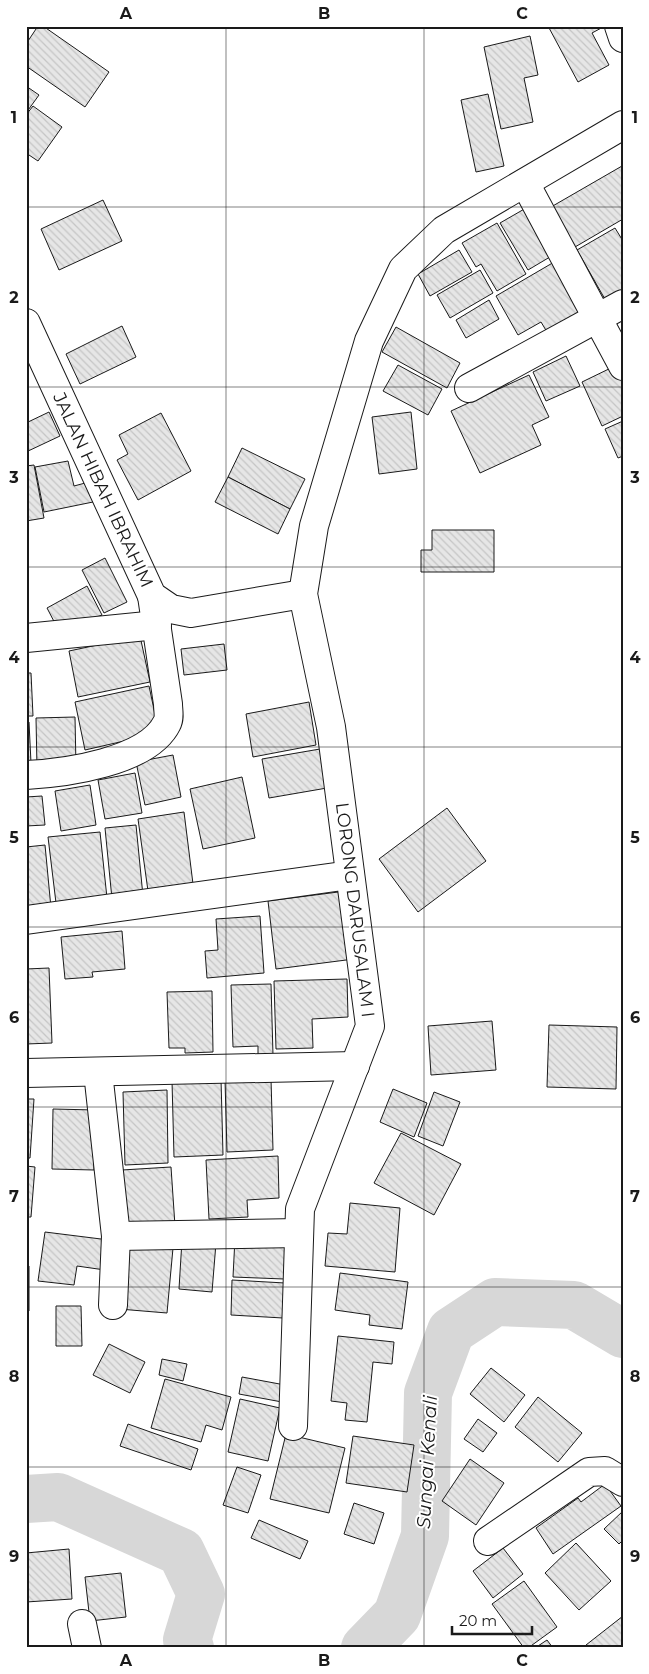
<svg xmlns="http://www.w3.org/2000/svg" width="649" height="1674" font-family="Montserrat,sans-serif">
<defs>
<pattern id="building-back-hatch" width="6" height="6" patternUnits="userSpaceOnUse" patternTransform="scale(1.25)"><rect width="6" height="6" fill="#e6e6e6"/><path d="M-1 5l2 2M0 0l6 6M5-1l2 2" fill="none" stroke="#c5c5c5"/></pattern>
</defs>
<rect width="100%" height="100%" fill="#fff"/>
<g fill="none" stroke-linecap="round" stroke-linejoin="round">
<!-- river -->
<g stroke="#d7d7d7" stroke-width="48">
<path d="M26,1499L58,1497L181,1552L201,1594L187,1640L190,1648"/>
<path d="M365,1648L397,1615L425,1536L428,1393L451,1331L495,1302L574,1305L623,1334"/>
</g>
</g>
<!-- building -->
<g fill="url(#building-back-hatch)" stroke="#1a1a1a">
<path d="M38,26H43L109,72L85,107L26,66V44Z"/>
<path d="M548,26H605L592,33L609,65L578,82Z"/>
<path d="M530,36L538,75L524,78L533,122L501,129L484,47Z"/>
<path d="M26,86L39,95L26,113Z"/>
<path d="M488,94L504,166L476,172L461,100Z"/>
<path d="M33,106L62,127L38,161L26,153V115Z"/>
<path d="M622,166L623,219L575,247L551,207Z"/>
<path d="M103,200L122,241L59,270L41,229Z"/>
<path d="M533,204L560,251L528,270L500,223Z"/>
<path d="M497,223L526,274L497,291L481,264L476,267L462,243Z"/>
<path d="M615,228L623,241V291L606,301L577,250Z"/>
<path d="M459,250L472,272L430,296L418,274Z"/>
<path d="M561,258L592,313L550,337L541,322L518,335L496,296Z"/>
<path d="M480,270L493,293L450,318L437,295Z"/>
<path d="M489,300L499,319L466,338L456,320Z"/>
<path d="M122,326L136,357L80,384L66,354Z"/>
<path d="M396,327L460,363L447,388L382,352Z"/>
<path d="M566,356L580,386L546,401L533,372Z"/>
<path d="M398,365L442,389L428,415L383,391Z"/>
<path d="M617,365L623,377V416L602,426L582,382Z"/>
<path d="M529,375L549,417L532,425L541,445L480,473L451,411Z"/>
<path d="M49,412L60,436L26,452V423Z"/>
<path d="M411,412L417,469L379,474L372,417Z"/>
<path d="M161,413L191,471L138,500L117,460L128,454L119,435Z"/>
<path d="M623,421V456L618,458L605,429Z"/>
<path d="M242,448L305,479L290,509L228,477Z"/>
<path d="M68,461L74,486L89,482L93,502L44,512L35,467Z"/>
<path d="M34,465L44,518L26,521V466Z"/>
<path d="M228,477L290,509L278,534L215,502Z"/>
<path d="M432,530H494V572H421V550H432Z"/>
<path d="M105,558L127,602L104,613L82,570Z"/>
<path d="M87,586L102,615L59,631L47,608Z"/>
<path d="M140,636L150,682L78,697L69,651Z"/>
<path d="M224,644L227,670L184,675L181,649Z"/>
<path d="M26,673H31L33,716H26Z"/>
<path d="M149,686L159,733L85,750L75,702Z"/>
<path d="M309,702L316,745L253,757L246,714Z"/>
<path d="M75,717L76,767L37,768L36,718Z"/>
<path d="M26,722H29L31,763H26Z"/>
<path d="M320,749L327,788L269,798L262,759Z"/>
<path d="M173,755L181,797L145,805L136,762Z"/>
<path d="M135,773L142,813L105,819L98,780Z"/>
<path d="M242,777L255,838L203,849L190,789Z"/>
<path d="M90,785L96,825L61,831L55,791Z"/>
<path d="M42,796L45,825L26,826V797Z"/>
<path d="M447,808L486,861L418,912L379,859Z"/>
<path d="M184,812L193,884L148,891L138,819Z"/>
<path d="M136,825L143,896L112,899L105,828Z"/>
<path d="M100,832L107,898L56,903L48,837Z"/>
<path d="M45,845L51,908L26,911V847Z"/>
<path d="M346,891L354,959L276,969L268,901Z"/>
<path d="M260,916L264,973L207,978L205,951L218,950L216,919Z"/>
<path d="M122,931L125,969L92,972L93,977L65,979L61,937Z"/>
<path d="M49,968L52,1043L26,1044V969Z"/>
<path d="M347,979L348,1017L312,1019L313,1048L276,1049L274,981Z"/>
<path d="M271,984L273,1055H258V1046L233,1047L231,985Z"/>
<path d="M212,991L213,1052L185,1053V1048H169L167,992Z"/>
<path d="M492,1021L496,1070L431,1075L428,1026Z"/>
<path d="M549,1025L617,1027L616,1089L547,1087Z"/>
<path d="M221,1079L223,1155L174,1157L172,1081Z"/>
<path d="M271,1079L273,1150L227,1152L225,1080Z"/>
<path d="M393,1089L427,1103L414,1137L380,1122Z"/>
<path d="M167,1090L168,1163L125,1165L123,1092Z"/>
<path d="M434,1092L460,1102L443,1146L418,1136Z"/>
<path d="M26,1099H34L30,1158H26Z"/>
<path d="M53,1109L95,1110L94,1170L52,1169Z"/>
<path d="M401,1133L461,1164L434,1215L374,1183Z"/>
<path d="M278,1156L279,1198L247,1200L248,1217L209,1219L206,1160Z"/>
<path d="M26,1166L35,1167L31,1217H26Z"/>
<path d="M171,1167L175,1226L126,1229L122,1170Z"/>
<path d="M350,1203L400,1208L395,1272L325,1266L328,1233L347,1234Z"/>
<path d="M45,1232L109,1240L105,1270L77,1266L74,1285L38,1281Z"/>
<path d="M235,1238L286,1240L284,1279L233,1277Z"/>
<path d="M182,1240L216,1243L212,1292L179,1289Z"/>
<path d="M125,1244L173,1248L167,1313L119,1309Z"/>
<path d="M26,1266H29V1311L26,1312Z"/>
<path d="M340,1273L408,1282L402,1329L369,1325L370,1315L335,1310Z"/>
<path d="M232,1280L285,1283L283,1318L231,1315Z"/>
<path d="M56,1306H81L82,1346H56Z"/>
<path d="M338,1336L394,1342L392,1364L373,1362L367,1422L345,1420L347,1403L331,1401Z"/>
<path d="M109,1344L145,1362L130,1393L93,1375Z"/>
<path d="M162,1359L187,1364L183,1381L159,1375Z"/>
<path d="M491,1368L525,1395L504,1422L470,1394Z"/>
<path d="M242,1377L285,1385L282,1402L239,1394Z"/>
<path d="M165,1379L231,1397L222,1430L206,1425L201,1442L151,1428Z"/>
<path d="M538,1397L582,1433L558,1462L515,1427Z"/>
<path d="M240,1399L280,1408L268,1461L228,1452Z"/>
<path d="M478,1419L497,1433L483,1452L464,1439Z"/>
<path d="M128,1424L198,1449L191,1470L120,1446Z"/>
<path d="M286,1434L345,1448L329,1513L270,1499Z"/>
<path d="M353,1436L414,1445L407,1492L346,1483Z"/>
<path d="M470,1459L504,1483L476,1525L442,1501Z"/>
<path d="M237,1467L261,1475L248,1513L223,1505Z"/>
<path d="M605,1484L621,1506L553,1554L536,1528L578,1498L581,1502Z"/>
<path d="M354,1503L384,1513L374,1544L344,1534Z"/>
<path d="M623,1511V1540L619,1544L604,1529Z"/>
<path d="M259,1520L308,1541L300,1559L251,1538Z"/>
<path d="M576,1543L611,1581L579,1610L545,1573Z"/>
<path d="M503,1548L523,1574L493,1598L473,1571Z"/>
<path d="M69,1549L72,1599L26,1602V1553Z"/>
<path d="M121,1573L126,1617L90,1621L85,1577Z"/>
<path d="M524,1581L557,1627L528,1648H524L492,1604Z"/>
<path d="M623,1616V1648H588L586,1645Z"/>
<path d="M547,1640L553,1648H535Z"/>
</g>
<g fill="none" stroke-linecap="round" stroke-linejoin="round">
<defs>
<g id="minor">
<path d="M619,26L623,38"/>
<path d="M525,183L623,366"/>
<path d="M26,323L152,596L171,609L191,613L303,594"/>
<path d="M469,388L623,304"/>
<path d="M26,638L157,625"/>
<path d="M26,775C65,773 148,762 167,723C170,718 168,710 168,704L152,596"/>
<path d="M26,920L350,875"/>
<path d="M98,1072L116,1236L113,1305"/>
<path d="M26,1073L355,1066"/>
<path d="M116,1236L299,1233"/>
<path d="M293,1426L300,1209L370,1026L331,727L303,594L314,526L369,341L403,269L444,230L623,125"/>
<path d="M488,1541L589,1472L605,1471L623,1482"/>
<path d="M82,1624L87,1648"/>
</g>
</defs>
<!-- minor casing -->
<use href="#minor" stroke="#1a1a1a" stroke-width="30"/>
<!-- minor -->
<use href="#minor" stroke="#fff" stroke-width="28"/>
</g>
<!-- grid -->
<path fill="none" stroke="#1a1a1a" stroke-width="1" stroke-opacity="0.55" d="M226,26V1648M424,26V1648M26,207H623M26,387H623M26,567H623M26,747H623M26,927H623M26,1107H623M26,1287H623M26,1467H623"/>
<g text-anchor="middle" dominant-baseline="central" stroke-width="4" stroke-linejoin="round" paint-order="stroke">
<!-- street labels -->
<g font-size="18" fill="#1a1a1a" stroke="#fff">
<text transform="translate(103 490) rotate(65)">JALAN HIBAH IBRAHIM</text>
<text transform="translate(355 910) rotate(83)">LORONG DARUSALAM I</text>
</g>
<!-- water labels -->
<g font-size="19" font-style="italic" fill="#1a1a1a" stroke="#fff">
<text transform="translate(427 1462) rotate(-87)">Sungai Kenali</text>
</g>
</g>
<!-- border -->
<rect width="649" height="1674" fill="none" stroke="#ffffff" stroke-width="55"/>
<!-- scale -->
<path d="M452 1626v8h80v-8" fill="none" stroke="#1a1a1a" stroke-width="2.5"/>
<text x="459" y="1626" font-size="15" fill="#1a1a1a" stroke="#ffffff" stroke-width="4" paint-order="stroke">20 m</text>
<rect x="28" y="28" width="594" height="1618" fill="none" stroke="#1a1a1a" stroke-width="2"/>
<g font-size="16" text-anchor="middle" font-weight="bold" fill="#1a1a1a">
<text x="126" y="19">A</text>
<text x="324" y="19">B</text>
<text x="522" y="19">C</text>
<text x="14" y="123">1</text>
<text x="635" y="123">1</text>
<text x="14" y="303">2</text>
<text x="635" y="303">2</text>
<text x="14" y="483">3</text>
<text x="635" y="483">3</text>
<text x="14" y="663">4</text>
<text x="635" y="663">4</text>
<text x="14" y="843">5</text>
<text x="635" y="843">5</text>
<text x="14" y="1023">6</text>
<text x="635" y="1023">6</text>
<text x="14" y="1202">7</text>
<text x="635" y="1202">7</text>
<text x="14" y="1382">8</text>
<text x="635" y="1382">8</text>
<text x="14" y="1562">9</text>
<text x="635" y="1562">9</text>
<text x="126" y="1666">A</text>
<text x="324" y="1666">B</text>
<text x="522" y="1666">C</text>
</g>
</svg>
